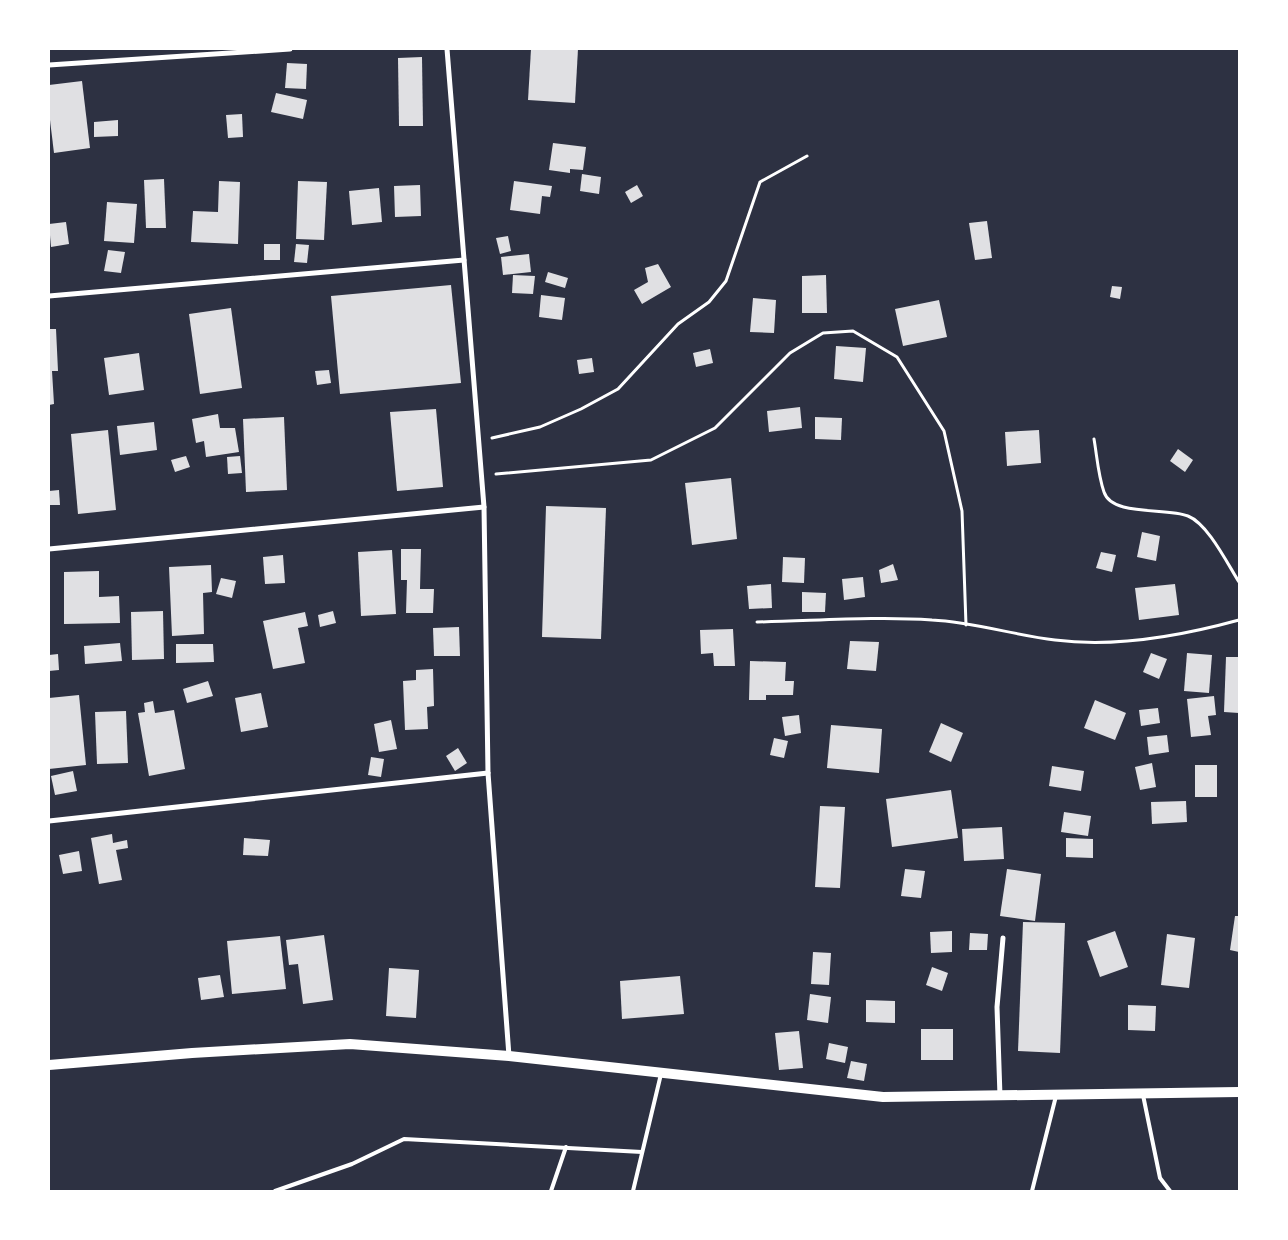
<svg xmlns="http://www.w3.org/2000/svg" width="1288" height="1240" font-family="Poppins,sans-serif">
<rect width="100%" height="100%" fill="#2d3142"/>
<!-- building -->
<g fill="#e0e0e3">
<path d="M531,49H578L575,103L528,100Z"/>
<path d="M422,57L423,126H399L398,58Z"/>
<path d="M287,63L307,64L306,89L285,88Z"/>
<path d="M82,81L90,148L54,153L49,112V85Z"/>
<path d="M276,93L307,100L303,119L271,112Z"/>
<path d="M242,114L243,137L228,138L226,115Z"/>
<path d="M118,120V136L94,137V122Z"/>
<path d="M553,143L586,147L583,170L570,169V173L549,170Z"/>
<path d="M582,174L601,177L599,194L580,191Z"/>
<path d="M164,179L166,228H146L144,180Z"/>
<path d="M219,181L240,182L238,244L191,242L193,211L218,212Z"/>
<path d="M298,181L327,182L324,240L296,239Z"/>
<path d="M514,181L552,186L550,197L542,196L540,214L510,210Z"/>
<path d="M420,185L421,216L395,217L394,186Z"/>
<path d="M637,185L643,196L631,203L625,192Z"/>
<path d="M379,188L382,222L352,225L349,191Z"/>
<path d="M107,202L137,204L134,243L104,241Z"/>
<path d="M987,221L992,258L975,260L969,223Z"/>
<path d="M66,222L69,244L51,247L49,224Z"/>
<path d="M508,236L511,251L500,254L496,238Z"/>
<rect x="264" y="244" width="16" height="16"/>
<path d="M296,244L309,245L307,263L294,262Z"/>
<path d="M108,250L125,252L121,273L104,271Z"/>
<path d="M529,254L531,272L503,275L501,257Z"/>
<path d="M658,264L671,287L642,304L634,290L648,282L645,268Z"/>
<path d="M548,272L568,278L565,288L545,282Z"/>
<path d="M513,275L535,276L533,294L512,293Z"/>
<path d="M826,275L827,313H802V276Z"/>
<path d="M451,285L461,383L340,394L331,296Z"/>
<path d="M1112,286L1122,287L1120,299L1110,297Z"/>
<path d="M541,295L565,298L562,320L539,317Z"/>
<path d="M753,298L776,300L774,333L750,332Z"/>
<path d="M939,300L947,337L903,346L895,309Z"/>
<path d="M231,308L242,388L200,394L189,314Z"/>
<path d="M49,329H56L58,371H52L54,404L49,405Z"/>
<path d="M836,346L866,348L863,382L834,379Z"/>
<path d="M710,349L713,363L696,367L693,353Z"/>
<path d="M139,353L144,390L109,395L104,358Z"/>
<path d="M592,358L594,372L579,374L577,360Z"/>
<path d="M329,370L331,383L317,385L315,371Z"/>
<path d="M800,407L802,428L769,432L767,411Z"/>
<path d="M436,409L443,487L397,491L390,412Z"/>
<path d="M218,414L220,428H235L239,452L206,457L204,441L196,443L192,419Z"/>
<path d="M284,417L287,490L246,492L243,419Z"/>
<path d="M815,417L842,418L841,440L815,439Z"/>
<path d="M154,422L157,450L120,455L117,426Z"/>
<path d="M108,430L116,510L78,514L71,434Z"/>
<path d="M1039,430L1041,463L1007,466L1005,432Z"/>
<path d="M1178,449L1193,460L1185,472L1170,461Z"/>
<path d="M186,456L190,467L175,472L171,460Z"/>
<path d="M240,456L242,473L228,474L227,457Z"/>
<path d="M731,478L737,539L692,545L685,483Z"/>
<path d="M59,490L60,505H49V491Z"/>
<path d="M546,506L606,508L601,639L542,637Z"/>
<path d="M1142,532L1160,536L1156,561L1137,557Z"/>
<path d="M401,549H421L420,589H434L433,613H406L407,580H401Z"/>
<path d="M392,550L396,614L361,616L358,552Z"/>
<path d="M1101,552L1116,555L1112,572L1096,568Z"/>
<path d="M283,555L285,583L265,584L263,557Z"/>
<path d="M783,557L805,558L804,583L782,582Z"/>
<path d="M893,564L898,580L881,583L879,570Z"/>
<path d="M211,565L212,592L203,593L204,634L172,636L169,567Z"/>
<path d="M99,571V597L119,596L120,623L64,624V572Z"/>
<path d="M863,577L865,597L844,600L842,579Z"/>
<path d="M221,578L236,581L232,598L216,594Z"/>
<path d="M771,584L772,608L749,609L747,586Z"/>
<path d="M1175,584L1179,615L1139,620L1135,588Z"/>
<path d="M802,592L826,593L825,612H802Z"/>
<path d="M163,611L164,659L132,660L131,612Z"/>
<path d="M333,611L336,623L320,627L318,615Z"/>
<path d="M305,612L308,626L298,628L305,663L273,669L263,621Z"/>
<path d="M459,627L460,656H434L433,628Z"/>
<path d="M733,629L735,666H714L713,653L701,654L700,630Z"/>
<path d="M850,641L879,642L876,671L847,669Z"/>
<path d="M120,643L122,661L85,664L84,646Z"/>
<path d="M176,644H213L214,662L176,663Z"/>
<path d="M1151,653L1167,659L1159,679L1143,672Z"/>
<path d="M1187,653L1212,655L1209,693L1184,691Z"/>
<path d="M58,654L59,670L49,671V655Z"/>
<path d="M1226,657H1239V713L1224,712Z"/>
<path d="M750,661L786,662L785,681H794L793,695H766V700H749Z"/>
<path d="M433,669L434,706L427,707L428,729L405,730L403,681L416,680V670Z"/>
<path d="M208,681L213,696L187,703L183,689Z"/>
<path d="M261,693L268,727L241,732L235,698Z"/>
<path d="M79,695L86,765L49,769V698Z"/>
<path d="M1214,696L1216,715L1208,716L1211,735L1191,737L1187,699Z"/>
<path d="M1095,700L1126,713L1115,740L1084,728Z"/>
<path d="M153,701L155,713L174,710L185,769L149,776L138,713L145,712L144,703Z"/>
<path d="M1158,708L1160,723L1141,726L1139,710Z"/>
<path d="M126,711L128,763L97,764L95,712Z"/>
<path d="M799,715L801,733L785,736L782,717Z"/>
<path d="M391,720L397,749L379,752L374,724Z"/>
<path d="M941,723L963,733L951,762L929,752Z"/>
<path d="M831,725L882,729L879,773L827,768Z"/>
<path d="M1167,735L1169,752L1149,755L1147,737Z"/>
<path d="M774,738L788,741L784,758L770,755Z"/>
<path d="M458,748L467,763L455,771L446,756Z"/>
<path d="M371,757L384,759L381,777L368,775Z"/>
<path d="M1152,763L1156,787L1140,790L1135,767Z"/>
<rect x="1195" y="765" width="22" height="32"/>
<path d="M1052,766L1084,771L1081,791L1049,786Z"/>
<path d="M73,771L77,791L55,795L51,776Z"/>
<path d="M951,790L958,838L892,847L886,799Z"/>
<path d="M1186,801L1187,822L1152,824L1151,802Z"/>
<path d="M820,806L845,807L840,888L815,887Z"/>
<path d="M1064,812L1091,816L1088,836L1061,832Z"/>
<path d="M1002,827L1004,859L964,861L962,829Z"/>
<path d="M112,834L113,843L127,840L128,848L116,850L122,880L99,884L91,838Z"/>
<path d="M244,838L270,840L268,856L243,855Z"/>
<path d="M1066,838L1093,839V858L1066,857Z"/>
<path d="M79,851L82,871L63,874L59,855Z"/>
<path d="M905,869L925,871L921,898L901,896Z"/>
<path d="M1007,869L1041,874L1035,921L1000,916Z"/>
<path d="M1235,916H1239V952L1230,950Z"/>
<path d="M1023,922L1065,923L1060,1053L1018,1051Z"/>
<path d="M952,931V952L931,953L930,932Z"/>
<path d="M1115,931L1128,967L1100,977L1087,941Z"/>
<path d="M970,933L988,934L987,950H969Z"/>
<path d="M1167,934L1195,938L1189,988L1161,985Z"/>
<path d="M324,935L333,1000L303,1004L298,964L289,965L286,940Z"/>
<path d="M280,936L286,989L232,994L227,941Z"/>
<path d="M813,952L831,953L829,985L811,984Z"/>
<path d="M932,967L948,973L942,991L926,985Z"/>
<path d="M389,968L419,970L416,1018L386,1016Z"/>
<path d="M220,975L224,997L201,1000L198,978Z"/>
<path d="M680,976L684,1014L622,1019L620,981Z"/>
<path d="M810,994L831,997L828,1023L807,1020Z"/>
<path d="M866,1000L895,1001V1023L866,1022Z"/>
<path d="M1128,1005L1156,1006L1155,1031L1128,1030Z"/>
<rect x="921" y="1029" width="32" height="31"/>
<path d="M799,1031L803,1068L779,1070L775,1033Z"/>
<path d="M829,1043L848,1047L845,1063L826,1059Z"/>
<path d="M851,1061L867,1064L864,1081L847,1078Z"/>
</g>
<g fill="none" stroke-linecap="round" stroke-linejoin="round">
<!-- path -->
<g stroke="#fff" stroke-width="3">
<path d="M492,438L540,427L581,409L618,389L678,324L709,302L726,281L760,182L807,156"/>
<path d="M1094,439C1097,456 1098,475 1104,492C1112,517 1167,507 1188,516C1208,524 1227,563 1239,582"/>
<path d="M496,474L651,460L715,428L790,353L823,333L853,331L897,357L944,431L962,511L966,625"/>
<path d="M757,622C814,621 876,616 932,620C973,622 1014,635 1055,640C1116,648 1181,636 1239,620"/>
</g>
<!-- service -->
<g stroke="#fff" stroke-width="4">
<path d="M1143,1095L1160,1178L1170,1191"/>
<path d="M275,1191L352,1164L404,1139L642,1152"/>
<path d="M551,1191L566,1147"/>
<path d="M633,1191L661,1074"/>
<path d="M1032,1191L1056,1096"/>
</g>
<!-- minor -->
<g stroke="#fff" stroke-width="5">
<path d="M447,49L484,507L488,773L509,1056"/>
<path d="M49,65L290,49"/>
<path d="M49,296L464,260"/>
<path d="M49,549L484,507"/>
<path d="M49,821L488,773"/>
<path d="M1000,1096L997,1007L1003,938"/>
</g>
<!-- secondary -->
<path stroke="#fff" stroke-width="10" d="M49,1065L192,1053L350,1044L509,1056L883,1097L1239,1092"/>
</g>
<!-- border -->
<rect width="1288" height="1240" fill="none" stroke="#ffffff" stroke-width="100"/>
</svg>
